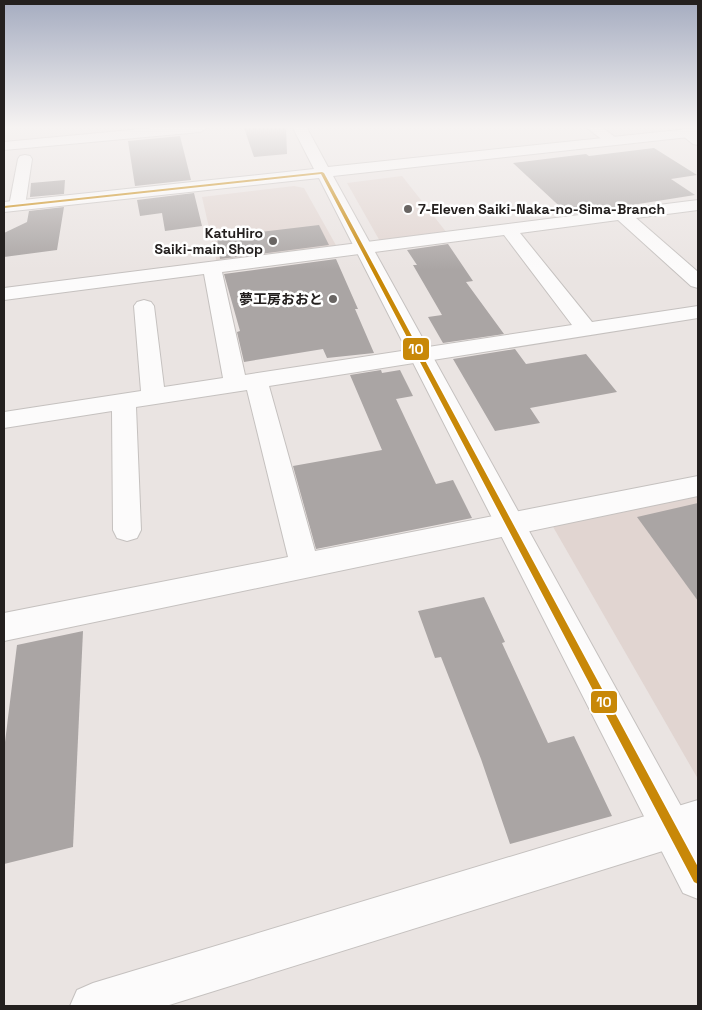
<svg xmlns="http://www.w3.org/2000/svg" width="702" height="1010" font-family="'Space Grotesk','Noto Sans JP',sans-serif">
<rect width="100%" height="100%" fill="#eae4e2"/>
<!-- built -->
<g fill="#e1d5d1">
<path d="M402,176L447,233L381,243L347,183Z"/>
<path d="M294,186L304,188L337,247L217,263L202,197Z"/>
<path d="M698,494V779L552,525Z"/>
</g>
<!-- building -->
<g fill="#aaa5a4">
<path d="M244,128H286L287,154L254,157Z"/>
<path d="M180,136L191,180L135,186L128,141Z"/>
<path d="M654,148L697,175L671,179L695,195L569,215L513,163L586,154L589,156Z"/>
<path d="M65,180L64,194L30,197L31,183Z"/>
<path d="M194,193L202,226L165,231L162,213L140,216L137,200Z"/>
<path d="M64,207L57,250L4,257V233L27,222L29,211Z"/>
<path d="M319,225L329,245L220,259L217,237Z"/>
<path d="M448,244L473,281L466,282L504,334L443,343L428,317L442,315L413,265H417L407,250Z"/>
<path d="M336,259L358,309H355L374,353L327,358L323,349L244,362L237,332L240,331L224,274Z"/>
<path d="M515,349L526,364L586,354L617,392L530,408L540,423L495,431L453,359Z"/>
<path d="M381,370L382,373L400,370L413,396L396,399L436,484L453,480L472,518L316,549L293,466L382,450L350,375Z"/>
<path d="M698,503V601L637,517Z"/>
<path d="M484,597L505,642L502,643L548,743L574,736L612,816L510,844L481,759L441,657L435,658L418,611Z"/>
<path d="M83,631L73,847L4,864V750L17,645Z"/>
</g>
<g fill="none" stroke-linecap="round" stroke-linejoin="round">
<defs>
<g id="street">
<path d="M152,128H207L200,132L4,150V142Z"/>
<path d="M587,128H603L620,141L613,145L608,144Z"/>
<path d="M686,129L698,135V145L693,144L679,133Z"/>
<path d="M25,155L30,156L32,159L25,206L23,209H11L9,206L18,159L20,156Z"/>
<path d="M698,200V210L636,218L698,272V288L691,286L618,220L520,233L592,322L698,306V318L269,386L315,551L698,476V496L4,641V613L288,557L247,390L136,407L141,530L137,538L127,541L117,538L113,530L112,411L4,428V412L141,391L134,306L137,302L144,300L151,302L154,306L164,387L223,378L204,274L4,300V288ZM504,235L572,325L245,375L222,272Z"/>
<path d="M698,800V840L166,1006H70L77,990L93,983Z"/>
</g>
<path id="secondary" d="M293,128H307L328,167L698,128V136L333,176L698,837V899L683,893L319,178L4,212V202L314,169Z"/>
</defs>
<!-- street casing -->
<use href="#street" stroke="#c5c1bf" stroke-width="2"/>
<!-- secondary casing -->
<use href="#secondary" stroke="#c5c1bf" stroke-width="2"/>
<!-- street -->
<use href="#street" fill="#fcfbfb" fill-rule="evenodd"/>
<!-- secondary -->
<use href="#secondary" fill="#fcfbfb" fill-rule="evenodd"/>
<defs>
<path id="bus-1" d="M322,172L324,173L698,867V884L694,882L321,174L4,208V206Z"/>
</defs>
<!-- bus-1 casing -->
<use href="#bus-1" stroke="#fff" stroke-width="3"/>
<!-- bus-1 -->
<use href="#bus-1" fill="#c88808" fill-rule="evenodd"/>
</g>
<!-- sky -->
<linearGradient id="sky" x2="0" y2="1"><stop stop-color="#a5acc0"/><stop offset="0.47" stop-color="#f6f3f2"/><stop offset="1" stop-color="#f6f3f2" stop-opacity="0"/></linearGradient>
<rect width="702" height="270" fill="url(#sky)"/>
<!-- markers -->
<g fill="#696563" stroke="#fff" stroke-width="2">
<circle cx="408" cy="209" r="5"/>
<circle cx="273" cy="241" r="5"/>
<circle cx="333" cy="299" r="5"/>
</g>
<g text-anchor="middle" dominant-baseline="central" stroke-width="5" stroke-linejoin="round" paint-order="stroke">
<!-- far-poi labels -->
<g font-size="14" font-weight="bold" fill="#24201f" stroke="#fff" text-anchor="end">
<text x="418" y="209" text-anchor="start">7-Eleven Saiki-Naka-no-Sima-Branch</text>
<text x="263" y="233">KatuHiro<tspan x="263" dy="16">Saiki-main Shop</tspan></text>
<text x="323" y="299">夢工房おおと</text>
</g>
</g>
<g stroke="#fff" stroke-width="2">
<rect x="402" y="337" width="28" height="24" rx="5" fill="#c88808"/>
<rect x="590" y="690" width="28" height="24" rx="5" fill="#c88808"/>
</g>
<g font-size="14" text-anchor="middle" font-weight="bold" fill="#fff">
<text x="416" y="354">10</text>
<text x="604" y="707">10</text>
</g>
<!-- border -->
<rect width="702" height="1010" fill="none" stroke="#24201f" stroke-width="10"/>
</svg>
